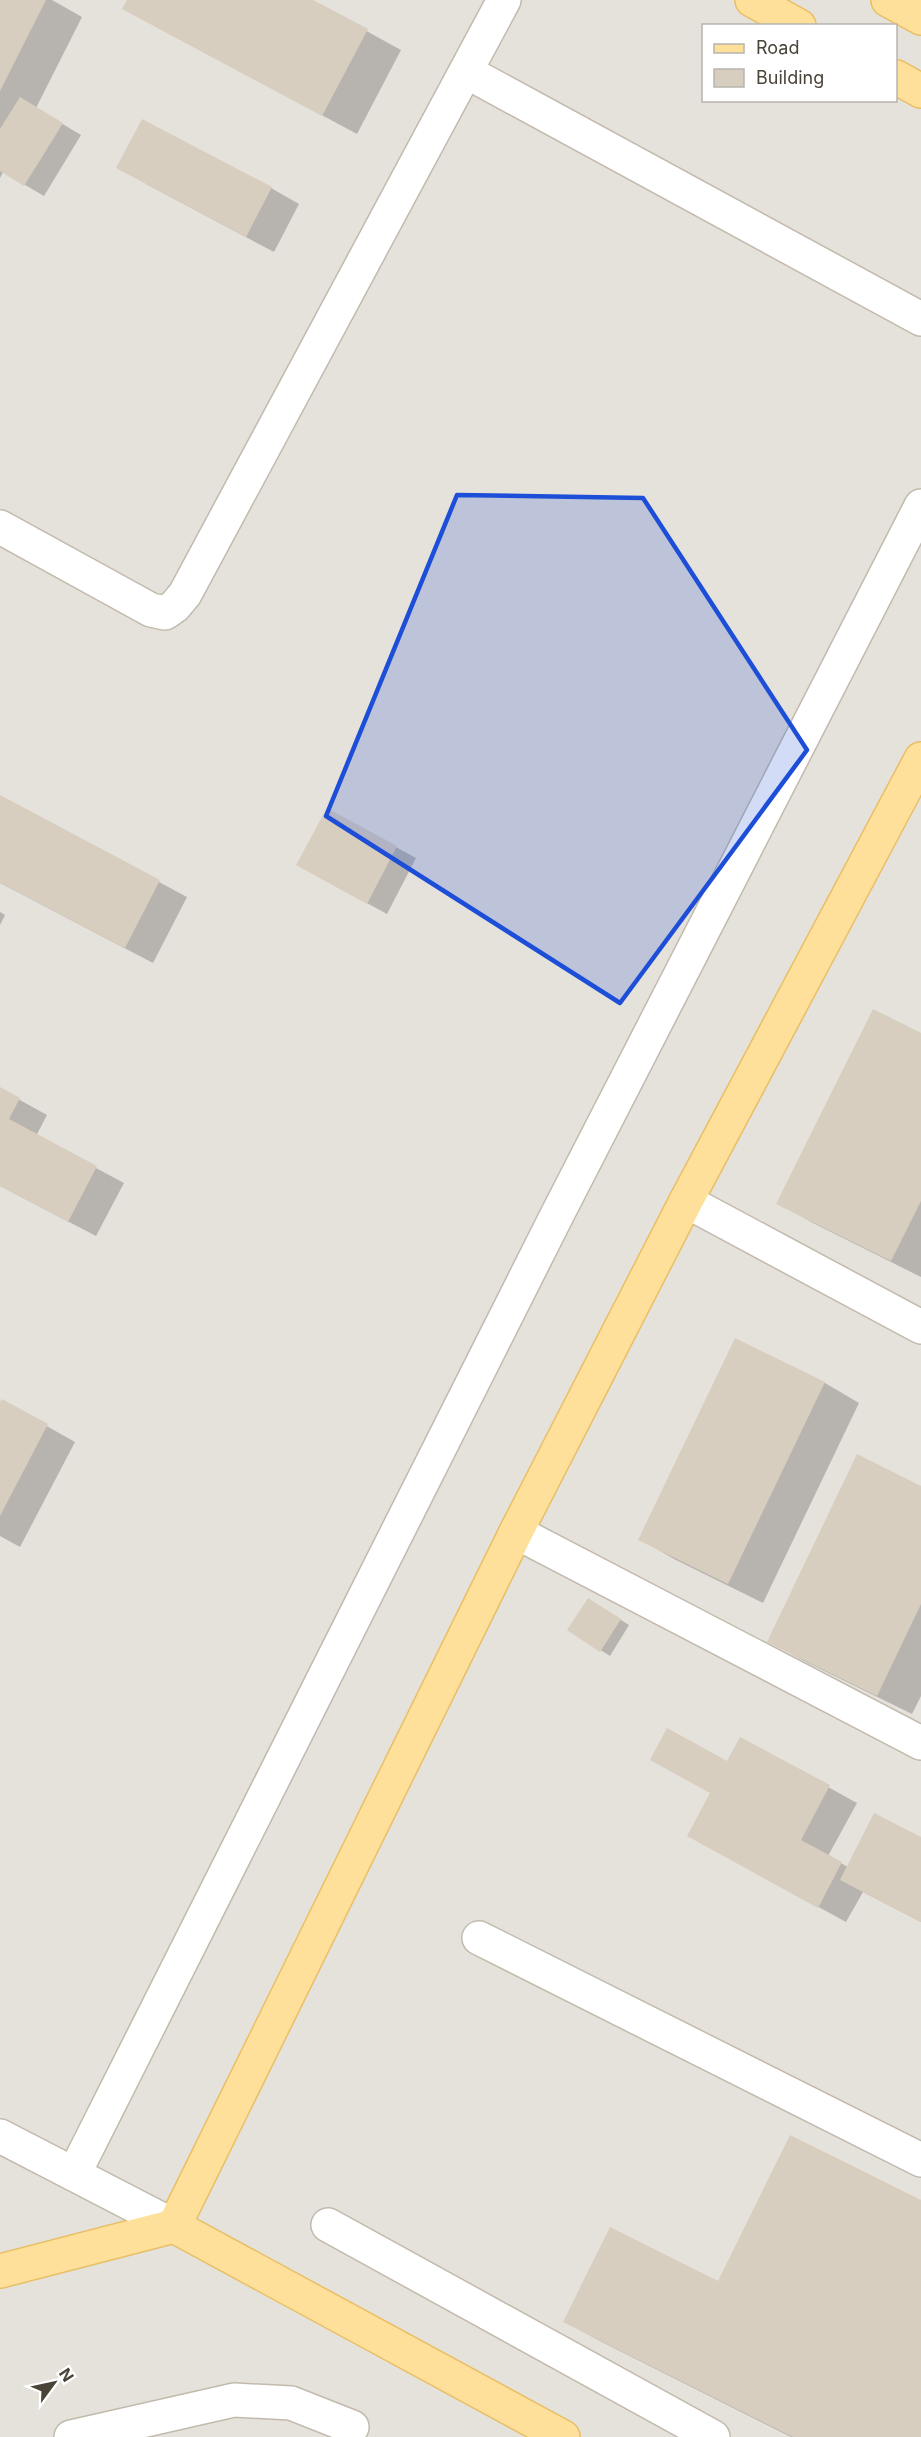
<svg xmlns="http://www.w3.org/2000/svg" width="921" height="2437" font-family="Inter,sans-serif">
<rect width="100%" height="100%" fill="#f6f2ea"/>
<!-- industrial -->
<path fill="#e5e1db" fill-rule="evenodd" d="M0,0H921V2437H0ZM704,26H896V100H704Z"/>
<!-- shadow -->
<g fill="#0003">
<path d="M0,0H52L82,17L36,108L81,135L44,196L3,172L0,178Z"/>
<path d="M128,0H310L401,50L357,134L159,28Z"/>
<path d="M146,184L271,188L299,204L274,252Z"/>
<path d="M0,797L187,897L153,963L0,883Z"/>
<path d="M328,810L416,858L387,914L317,876Z"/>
<path d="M0,912L5,915L0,925Z"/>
<path d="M921,1035V1277L813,1223L778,1203Z"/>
<path d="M0,1089L47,1115L36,1136L124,1183L96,1236L0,1186Z"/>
<path d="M735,1340L825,1383L859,1403L763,1603L674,1559L640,1539Z"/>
<path d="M2,1401L75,1442L20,1547L0,1536V1405Z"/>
<path d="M921,1488V1696L912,1714L804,1661L769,1641Z"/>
<path d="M597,1605L629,1625L610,1656L569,1630Z"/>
<path d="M741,1739L857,1803L828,1856L848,1867L921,1839V1922L863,1892L846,1922L716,1851L727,1763Z"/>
<path d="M921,2202V2437H791L600,2341L565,2322L719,2283Z"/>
</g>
<!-- building -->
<g fill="#d8cebf">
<path d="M0,0H46L0,91Z"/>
<path d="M127,0H313L368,29L322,116L122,9Z"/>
<path d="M20,97L63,123L24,186L0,171V129Z"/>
<path d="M142,119L272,187L246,237L116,168Z"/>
<path d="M0,795L160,880L125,948L0,883Z"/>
<path d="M327,808L397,846L367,904L296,865Z"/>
<path d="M873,1009L921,1033V1201L891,1261L776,1204Z"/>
<path d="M0,1087L20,1098L9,1119L97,1166L68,1222L0,1186Z"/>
<path d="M735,1338L825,1382L728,1584L638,1540Z"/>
<path d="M2,1399L48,1424L0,1516V1402Z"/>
<path d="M857,1454L921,1486V1604L877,1696L767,1642Z"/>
<path d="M588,1598L621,1619L600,1652L567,1630Z"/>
<path d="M667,1728L727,1761L740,1737L830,1785L801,1840L842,1862L818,1908L687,1836L710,1793L650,1760Z"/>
<path d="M874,1813L921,1837V1922L840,1880Z"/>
<path d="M790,2135L921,2200V2437H793L563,2322L610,2227L718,2281Z"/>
</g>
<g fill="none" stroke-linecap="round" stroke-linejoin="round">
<defs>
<g id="minor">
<path d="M467,72L921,319"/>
<path d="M0,527L151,610L165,613L175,606L185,594L504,0"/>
<path d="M686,1201L921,1327"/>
<path d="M516,1532L921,1743"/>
<path d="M479,1938L921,2160"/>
<path d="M0,2136L174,2226"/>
<path d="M74,2174L557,1215L921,506"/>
<path d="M328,2225L713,2437"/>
<path d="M71,2437L234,2400L291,2403L352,2427"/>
</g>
<g id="major">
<path d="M752,0L799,26"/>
<path d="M888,0L921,18"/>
<path d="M896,77L921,91"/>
<path d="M174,2226L516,1532L686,1201L921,759"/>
<path d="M0,2271L174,2226L563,2437"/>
</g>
</defs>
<!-- minor casing -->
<use href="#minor" stroke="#c2baac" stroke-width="36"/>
<!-- major casing -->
<use href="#major" stroke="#e9bf65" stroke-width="36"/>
<!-- minor -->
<use href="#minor" stroke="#fff" stroke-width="33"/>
<!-- major -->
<use href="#major" stroke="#ffe09a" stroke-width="33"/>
</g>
<!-- marked area -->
<path fill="#1d4ed8" fill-opacity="0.2" stroke="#1d4ed8" stroke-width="4.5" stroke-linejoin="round" d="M457,495L643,498L807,750L620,1003L326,816Z"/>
<!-- legend -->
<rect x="702" y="24" width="195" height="78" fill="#ffffff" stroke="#b7b4af" stroke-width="1.5"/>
<rect x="714" y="44" width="30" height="9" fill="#ffe09a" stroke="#b7b4af" stroke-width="1.5"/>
<text x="756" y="54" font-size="18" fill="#4a4338">Road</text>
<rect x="714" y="69" width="30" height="18" fill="#d8cebf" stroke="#b7b4af" stroke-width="1.5"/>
<text x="756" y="84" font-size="18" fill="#4a4338">Building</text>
<!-- north arrow -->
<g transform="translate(54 2383) rotate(57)" stroke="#ffffff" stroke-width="4.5" paint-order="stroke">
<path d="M0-4.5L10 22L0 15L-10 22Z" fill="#4a4338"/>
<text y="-9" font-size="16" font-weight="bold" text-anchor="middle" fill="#4a4338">N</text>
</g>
</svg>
